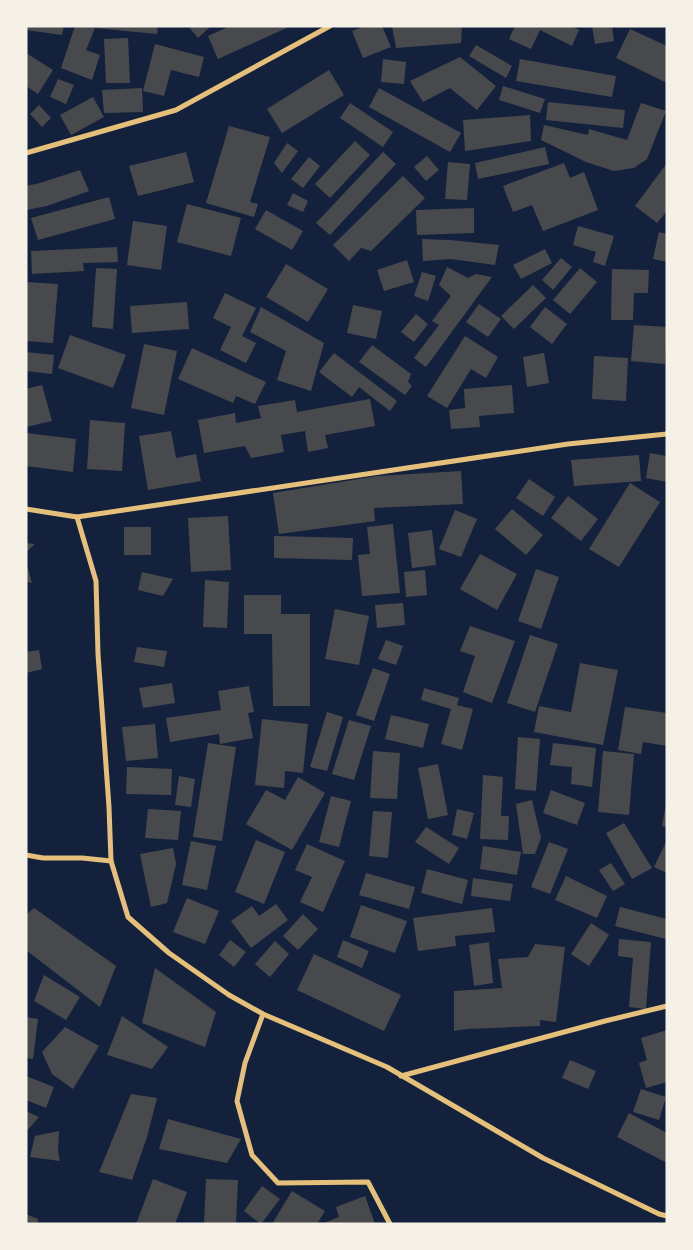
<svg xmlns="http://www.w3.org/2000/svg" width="693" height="1250" font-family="Karla,sans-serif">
<rect width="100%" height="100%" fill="#14213d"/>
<!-- building -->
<g fill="#48494c">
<path d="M26,26H64L62,35L26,30Z"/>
<path d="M75,26H158L157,34L95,28L86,50L100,55L92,80L61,68Z"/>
<path d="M188,26H211L198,38Z"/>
<path d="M230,26H291L218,59L208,36Z"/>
<path d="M365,26H382L391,47L363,58L352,31Z"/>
<path d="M392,26H462L461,43L396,48Z"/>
<path d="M515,26H572L579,30L572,46L540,30L531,49L509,39Z"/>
<path d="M592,26H612L614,41L595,44Z"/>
<path d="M630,29L667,46V83L616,58Z"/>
<path d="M128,38L130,83H106L104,39Z"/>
<path d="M155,44L204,57L199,77L171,70L164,96L143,91Z"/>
<path d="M476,45L512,66L506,78L469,56Z"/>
<path d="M26,53L53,70L38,94L26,86Z"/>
<path d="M460,57L496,86L477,110L450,88L423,102L410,81Z"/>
<path d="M383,59L406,62L404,84L381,82Z"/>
<path d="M520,59L616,76L612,97L516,81Z"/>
<path d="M329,70L344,95L282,133L267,109Z"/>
<path d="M58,79L74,85L66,104L50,97Z"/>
<path d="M503,86L545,99L540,113L499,100Z"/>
<path d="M142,88L143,112L104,113L102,90Z"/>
<path d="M379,88L461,133L450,152L369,107Z"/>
<path d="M93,97L104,117L71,135L60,115Z"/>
<path d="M548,102L625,110L623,128L546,120Z"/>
<path d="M350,103L393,132L383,147L340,118Z"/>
<path d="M641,103L666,111L647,159L634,168L614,171L586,162L541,140L544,125L588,135L589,129L627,140Z"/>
<path d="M39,105L51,118L42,127L30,114Z"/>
<path d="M530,115L531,141L465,151L463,120Z"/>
<path d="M229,126L270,137L250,202L258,204L254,217L206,203Z"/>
<path d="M355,141L370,155L330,198L315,184Z"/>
<path d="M287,143L298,151L282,173L274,163Z"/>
<path d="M545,147L549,164L478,179L475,163Z"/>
<path d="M186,152L194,182L138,196L129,166Z"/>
<path d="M383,152L396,164L330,235L316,223Z"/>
<path d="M427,156L439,170L426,181L414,167Z"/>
<path d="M309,157L320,166L303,188L291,179Z"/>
<path d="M448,162L470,164L467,200L445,199Z"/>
<path d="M564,163L570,178L584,172L598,210L543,231L532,205L513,212L503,186Z"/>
<path d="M667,163V211L657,223L635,206Z"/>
<path d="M80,170L89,191L47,206L26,210V186L40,183Z"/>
<path d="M403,176L425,198L371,251L361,248L349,261L333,245Z"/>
<path d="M293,193L308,201L303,212L287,205Z"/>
<path d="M109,197L115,219L38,240L31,218Z"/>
<path d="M187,204L241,218L231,256L177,242Z"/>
<path d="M474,208V233L417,235L416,210Z"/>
<path d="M266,210L303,231L292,250L255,229Z"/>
<path d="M133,221L167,226L161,270L127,265Z"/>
<path d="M578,226L614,236L605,266L593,262L596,252L573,245Z"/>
<path d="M659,232L667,234V262L653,259Z"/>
<path d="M422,239L450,240L499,245L495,265L451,259L423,261Z"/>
<path d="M117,247L118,262L83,263L84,271L32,274L31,251Z"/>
<path d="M545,249L552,263L521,279L513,265Z"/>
<path d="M561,258L572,267L553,290L542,280Z"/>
<path d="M407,260L414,282L384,291L377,270Z"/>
<path d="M286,264L328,289L308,322L266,297Z"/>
<path d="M447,267L468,278L476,274L492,277L426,367L414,358L439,325L432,321L451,296L439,285Z"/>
<path d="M96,268L117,269L113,329L92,327Z"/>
<path d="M580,268L597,282L570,314L553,300Z"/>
<path d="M612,269L649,270L648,293H634L633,320H611Z"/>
<path d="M422,272L436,276L428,301L414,296Z"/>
<path d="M26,282L58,284L53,343L26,341Z"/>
<path d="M533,285L546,298L514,329L501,316Z"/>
<path d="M225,293L256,308L242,336L256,343L246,363L220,350L231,327L213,318Z"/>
<path d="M187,302L189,329L132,333L130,306Z"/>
<path d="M479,304L501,319L488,337L466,322Z"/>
<path d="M353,305L382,311L376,339L347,333Z"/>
<path d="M261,307L324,343L311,391L277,380L286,351L250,332Z"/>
<path d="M545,307L567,324L552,344L530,327Z"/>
<path d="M416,314L428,324L414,342L401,332Z"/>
<path d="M634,325L667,327L665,364L631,361Z"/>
<path d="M70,335L126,355L113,388L58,368Z"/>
<path d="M465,336L498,357L486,378L471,369L447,408L427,396Z"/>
<path d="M144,344L177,351L164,415L131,408Z"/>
<path d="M372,345L411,374L408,382L412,386L405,395L359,362Z"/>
<path d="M192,348L266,382L255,404L236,396L233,403L178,379Z"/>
<path d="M26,352L54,355L52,374L26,371Z"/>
<path d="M334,353L397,401L390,411L359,387L352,397L319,372Z"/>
<path d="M544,353L549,383L527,387L523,357Z"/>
<path d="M594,356L628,358L626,401L592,399Z"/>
<path d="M42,385L52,421L26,427V389Z"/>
<path d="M512,385L514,413L479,416L480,427L451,429L449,410L465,408L464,389Z"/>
<path d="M370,399L375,426L325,435L328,448L308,452L305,431L281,435L284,452L251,458L245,446L204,453L198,420L235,413L236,423L261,418L258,406L295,400L297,412Z"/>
<path d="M90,420L125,423L122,471L87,469Z"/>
<path d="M171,431L176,458L196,454L201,481L148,490L139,436Z"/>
<path d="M26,433L76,439L73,472L26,466Z"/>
<path d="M650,453L667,456V482L646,478Z"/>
<path d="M639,455L641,481L574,486L571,460Z"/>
<path d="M461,471L463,504L374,508L375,521L279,534L273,493L377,476Z"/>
<path d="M529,479L555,497L543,516L516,498Z"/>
<path d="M630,483L660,502L619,567L589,549Z"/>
<path d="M568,496L598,519L581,541L551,518Z"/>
<path d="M512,509L543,535L526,555L495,529Z"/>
<path d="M455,510L477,519L461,557L439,549Z"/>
<path d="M228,516L231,570L191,572L188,518Z"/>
<path d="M393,524L400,593L362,596L358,555L370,554L367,527Z"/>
<rect x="124" y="527" width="27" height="28"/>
<path d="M432,530L436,565L412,568L408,533Z"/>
<path d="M274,536L353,538L352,560L274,558Z"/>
<path d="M26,543L35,544L26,552Z"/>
<path d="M480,554L517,574L497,610L460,589Z"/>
<path d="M27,565L32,583L26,582Z"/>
<path d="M536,569L559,577L541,629L518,621Z"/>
<path d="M425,570L427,595L406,597L404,572Z"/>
<path d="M142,572L173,579L163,596L138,590Z"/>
<path d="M205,580L229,582L227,628L203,627Z"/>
<path d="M244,595H281V614H310V706H273L272,634H244Z"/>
<path d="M403,603L405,625L377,628L375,605Z"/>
<path d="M335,609L369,616L359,665L325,659Z"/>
<path d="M470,626L515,641L492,703L463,692L475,656L460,651Z"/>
<path d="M530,635L558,644L535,712L507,703Z"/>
<path d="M386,640L403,646L396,665L378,659Z"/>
<path d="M137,647L167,651L164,667L134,662Z"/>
<path d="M39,650L42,669L26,673V652Z"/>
<path d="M580,663L618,670L603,745L534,732L539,706L571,712Z"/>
<path d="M373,668L390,674L374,721L356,715Z"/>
<path d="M172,683L175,703L143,708L139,688Z"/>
<path d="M249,686L254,712L248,713L253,738L220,744L219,734L170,742L166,718L221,710L218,691Z"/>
<path d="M424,688L459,698L457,705L473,709L462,750L441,744L451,709L421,700Z"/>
<path d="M625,707L667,713V746L643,742L641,754L618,750Z"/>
<path d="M327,712L343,717L327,771L310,767Z"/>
<path d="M391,715L429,724L423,748L385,739Z"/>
<path d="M262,719L308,724L303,773L285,771L284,788L255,785Z"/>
<path d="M349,720L371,726L354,780L332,774Z"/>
<path d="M155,724L158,758L126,761L122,727Z"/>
<path d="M518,737L540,739L536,791L515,789Z"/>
<path d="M208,743L236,747L222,841L193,837Z"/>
<path d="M553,743L596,748L592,787L571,784L572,767L550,765Z"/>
<path d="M373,751L400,753L397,799L370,798Z"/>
<path d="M603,751L634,754L629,815L598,812Z"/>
<path d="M438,764L448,815L428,819L418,768Z"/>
<path d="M127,767L172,769L171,795L126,794Z"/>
<path d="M483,775L503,777L501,816H509L508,840L480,839Z"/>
<path d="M179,776L195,779L191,807L175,805Z"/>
<path d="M298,777L325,793L292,850L246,824L266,790L285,800Z"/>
<path d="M551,790L585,803L577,825L543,813Z"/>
<path d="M331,796L351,801L339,847L319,842Z"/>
<path d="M532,800L541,838L535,854H523L516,804Z"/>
<path d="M666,804H667V827L662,826Z"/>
<path d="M148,809L181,811L178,840L145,838Z"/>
<path d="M457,809L474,813L467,839L452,835Z"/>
<path d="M373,811L392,812L388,858L369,856Z"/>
<path d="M624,823L652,868L632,879L606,833Z"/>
<path d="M426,827L459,848L449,864L415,842Z"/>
<path d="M256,840L285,852L264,904L235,892Z"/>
<path d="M667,840V873L654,867Z"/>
<path d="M191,841L216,846L207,890L182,885Z"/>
<path d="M549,842L568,849L550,894L531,887Z"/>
<path d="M307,844L345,861L323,912L300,902L312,877L295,870Z"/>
<path d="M483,846L521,852L517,875L480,869Z"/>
<path d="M173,848L176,864L167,903L151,907L140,854Z"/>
<path d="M611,863L625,884L613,891L599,870Z"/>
<path d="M427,869L468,880L462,904L421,893Z"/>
<path d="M366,873L415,887L409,909L359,895Z"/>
<path d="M566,876L607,896L597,918L555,900Z"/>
<path d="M473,878L513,884L510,901L471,896Z"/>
<path d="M187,898L219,911L205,944L173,932Z"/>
<path d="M276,904L288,920L251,948L231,921L252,906L259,916Z"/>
<path d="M361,905L407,921L395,953L350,937Z"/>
<path d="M620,907L667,919L666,939L615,926Z"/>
<path d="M34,908L116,966L100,1007L26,950V915Z"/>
<path d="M492,908L495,932L455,936L456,946L418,951L413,918Z"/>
<path d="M303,914L318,929L298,950L283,936Z"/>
<path d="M591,923L609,935L589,966L571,954Z"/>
<path d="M619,939L651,942L646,1009L629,1007L633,958L618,956Z"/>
<path d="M230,940L246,952L234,967L219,955Z"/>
<path d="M343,940L369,951L362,968L337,957Z"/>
<path d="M275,941L289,954L270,977L255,964Z"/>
<path d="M489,942L493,983L474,986L469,945Z"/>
<path d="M535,944L565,947L556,1022L540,1020V1026L467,1029L454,1031V991L502,988L498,959L528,957Z"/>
<path d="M314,954L401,995L384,1031L297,990Z"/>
<path d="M155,968L216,1012L205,1047L142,1023Z"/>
<path d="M44,975L80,997L66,1020L34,1001Z"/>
<path d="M122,1016L168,1047L152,1069L107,1055Z"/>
<path d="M26,1017L38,1019L33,1059L26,1058Z"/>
<path d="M65,1027L99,1046L73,1089L52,1074L42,1052Z"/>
<path d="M667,1030V1082L646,1088L639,1063L647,1060L641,1038Z"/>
<path d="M570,1060L596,1071L588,1089L562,1078Z"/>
<path d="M26,1076L54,1087L46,1108L26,1100Z"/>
<path d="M641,1089L666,1097L659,1120L633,1112Z"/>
<path d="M131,1094L157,1098L147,1137L132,1180L99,1172Z"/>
<path d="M26,1111L39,1117L26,1132Z"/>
<path d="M629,1113L667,1133V1163L617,1137Z"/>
<path d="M168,1119L241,1139L227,1163L159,1149Z"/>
<path d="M59,1131L58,1152L60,1161L30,1157L35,1136Z"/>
<path d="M153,1179L187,1192L175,1224H136Z"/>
<path d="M206,1179L238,1180L236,1224H204Z"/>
<path d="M262,1186L280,1199L261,1224L244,1211Z"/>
<path d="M292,1191L325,1211L317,1224H272Z"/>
<path d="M365,1196L375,1224H321L339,1217L336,1207Z"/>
<path d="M26,1214L38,1219L37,1224H26Z"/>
</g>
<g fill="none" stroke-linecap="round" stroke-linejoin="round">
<!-- minor -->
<g stroke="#e5c07b" stroke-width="5">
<path d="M26,153L176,110L330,26"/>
<path d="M26,509L77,517L568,444L667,434"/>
<path d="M77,517L96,581L98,654L109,807L111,861L128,917L169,953L229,995L263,1014L387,1067L543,1158L659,1214L667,1216"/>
<path d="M26,855L43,858H82L111,861"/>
<path d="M263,1014L245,1063L237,1101L252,1155L278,1183L368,1182L390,1224"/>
<path d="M401,1076L605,1021L667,1006"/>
</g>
</g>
<!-- border -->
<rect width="693" height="1250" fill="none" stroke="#f6f1e7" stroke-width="55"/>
</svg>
